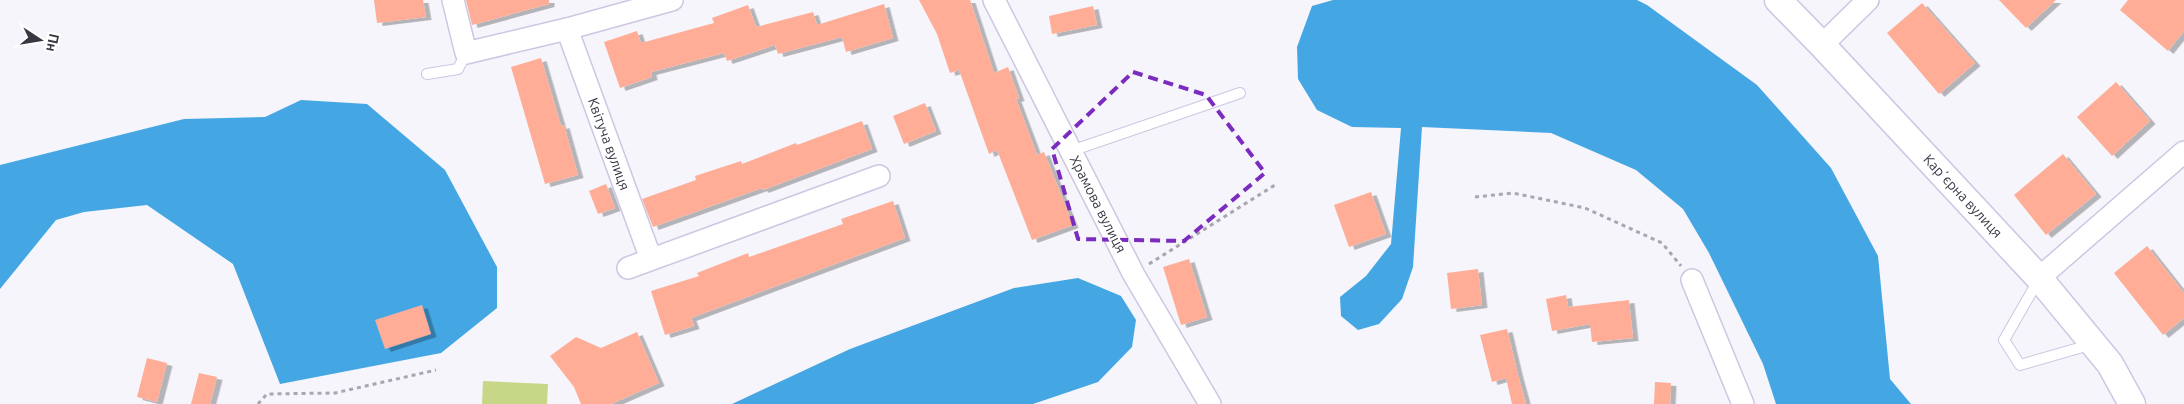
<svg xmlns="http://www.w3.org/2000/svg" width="2184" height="404" font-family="Ubuntu,sans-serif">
<defs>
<filter id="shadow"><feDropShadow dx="5.5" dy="3" stdDeviation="0" flood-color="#0004"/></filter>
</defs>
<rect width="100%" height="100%" fill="#f6f5fb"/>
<!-- green -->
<path fill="#c6d787" d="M483,381L548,384L547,404H482Z"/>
<!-- water -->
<g fill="#45a6e4">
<path d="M1333,0H1637L1647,5L1757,85L1831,168L1878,256L1890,379L1911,404H1776L1763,364L1709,253L1683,209L1636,170L1551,133L1422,127L1413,267L1402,299L1379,324L1358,330L1341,316L1340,297L1366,276L1391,244L1401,128L1352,127L1317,110L1298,79L1297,47L1312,6Z"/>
<path d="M301,100L367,104L445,170L497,267V308L441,353L280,384L233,264L147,205L84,212L56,220L0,289V165L184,119L265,117Z"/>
<path d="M1078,278L1121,296L1136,320L1132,347L1098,382L1033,404H732L850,349L1014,288Z"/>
</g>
<!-- building -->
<g fill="#ffad96" filter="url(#shadow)">
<path d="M374,0H423L426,17L377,23Z"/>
<path d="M466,0H549V4L472,25Z"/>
<path d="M919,0H970L994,73L1008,67L1019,98L1016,99L1037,155L1044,152L1073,225L1032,240L997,150L989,154L959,70L950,73L937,34Z"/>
<path d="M1999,0H2056L2026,28Z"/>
<path d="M2128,0H2184V31L2168,51L2120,10Z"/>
<path d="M1922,3L1975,63L1939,94L1887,33Z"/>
<path d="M884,4L893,38L846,52L842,37L778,54L775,45L727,61L724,53L651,72L652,77L620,88L604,42L637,31L641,43L714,23L712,18L748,5L756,27L813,12L817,25Z"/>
<path d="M1093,6L1097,25L1052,34L1049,16Z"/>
<path d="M541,58L561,126L564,125L578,175L545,184L511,67Z"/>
<path d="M2116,82L2150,121L2112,156L2077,117Z"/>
<path d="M925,103L936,131L904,144L893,116Z"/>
<path d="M862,121L872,149L763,190L762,188L653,227L642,199L696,180L695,176L741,161L742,164L796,143L797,145Z"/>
<path d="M2063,154L2096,194L2046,235L2014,195Z"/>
<path d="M606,184L615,208L598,214L589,191Z"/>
<path d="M1371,192L1386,234L1349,247L1334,205Z"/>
<path d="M893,201L905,238L691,318L694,326L665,335L651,291L699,276L697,273L748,253L749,257L843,224L841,219Z"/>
<path d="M2147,246L2184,293V318L2163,335L2114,273Z"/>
<path d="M1189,259L1207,317L1181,325L1163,267Z"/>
<path d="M1478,269L1482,305L1451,309L1447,273Z"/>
<path d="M1566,295L1568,307L1629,300L1633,338L1592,342L1590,324L1552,331L1546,299Z"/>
<path d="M422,305L431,334L385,349L375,320Z"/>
<path d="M1507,329L1518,375L1526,404H1512L1506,378L1492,382L1480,335Z"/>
<path d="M637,332L659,383L611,404H581L574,387L550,356L576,337L601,348Z"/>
<path d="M147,358L167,363L157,402L137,397Z"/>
<path d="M199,373L217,377L210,404H191Z"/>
<path d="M1655,382L1671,383L1670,404H1654Z"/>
</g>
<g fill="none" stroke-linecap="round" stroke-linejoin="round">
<defs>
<g id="service">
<path d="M427,74L458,69L466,53"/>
<path d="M1071,151L1240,93"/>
<path d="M2039,279L2004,340L2020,365L2093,344"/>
</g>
<g id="minor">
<path d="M453,0L466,53L567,29L672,0"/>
<path d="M994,0L1134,275L1210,404"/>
<path d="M567,29L651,259"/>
<path d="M1822,45L1868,0"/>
<path d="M628,268L879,176"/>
<path d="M2039,278L2184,152"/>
<path d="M1692,280L1743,404"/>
</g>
<path id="tertiary" d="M1778,0L1822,45L2039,278L2110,364L2132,404"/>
</defs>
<!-- service casing -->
<use href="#service" stroke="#cec6e2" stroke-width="12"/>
<!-- minor casing -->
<use href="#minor" stroke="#cec6e2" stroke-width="24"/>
<!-- tertiary casing -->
<use href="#tertiary" stroke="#cec6e2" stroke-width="29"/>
<!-- path -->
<g stroke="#a8a6af" stroke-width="3" stroke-dasharray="4 4" stroke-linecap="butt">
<path d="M1475,197L1513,193L1585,208L1662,243L1681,266"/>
<path d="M1149,264L1275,185"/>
<path d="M258,404L267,394L335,393L436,370"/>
</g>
<!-- service -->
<use href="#service" stroke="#fff" stroke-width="10"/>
<!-- minor -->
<use href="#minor" stroke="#fff" stroke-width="21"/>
<!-- tertiary -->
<use href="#tertiary" stroke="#fff" stroke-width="26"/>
</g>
<!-- marked area -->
<path fill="none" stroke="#7b2cbf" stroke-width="4" stroke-dasharray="10 6" stroke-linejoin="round" d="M1133,72L1206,95L1265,173L1184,241L1078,239L1052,149Z"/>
<g text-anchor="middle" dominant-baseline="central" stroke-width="4" stroke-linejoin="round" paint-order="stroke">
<!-- street labels -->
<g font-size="14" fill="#3a3743" stroke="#fff">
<text transform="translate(609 144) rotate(70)">Квітуча вулиця</text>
<text transform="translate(1963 196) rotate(47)">Карʼєрна вулиця</text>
<text transform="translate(1098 204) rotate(63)">Храмова вулиця</text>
</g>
</g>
<!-- north arrow -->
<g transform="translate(40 40) rotate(102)" stroke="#ffffff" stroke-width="4" paint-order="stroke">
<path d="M0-4L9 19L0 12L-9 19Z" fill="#3a3743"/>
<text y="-8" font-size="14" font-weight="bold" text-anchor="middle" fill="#3a3743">Пн</text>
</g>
</svg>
